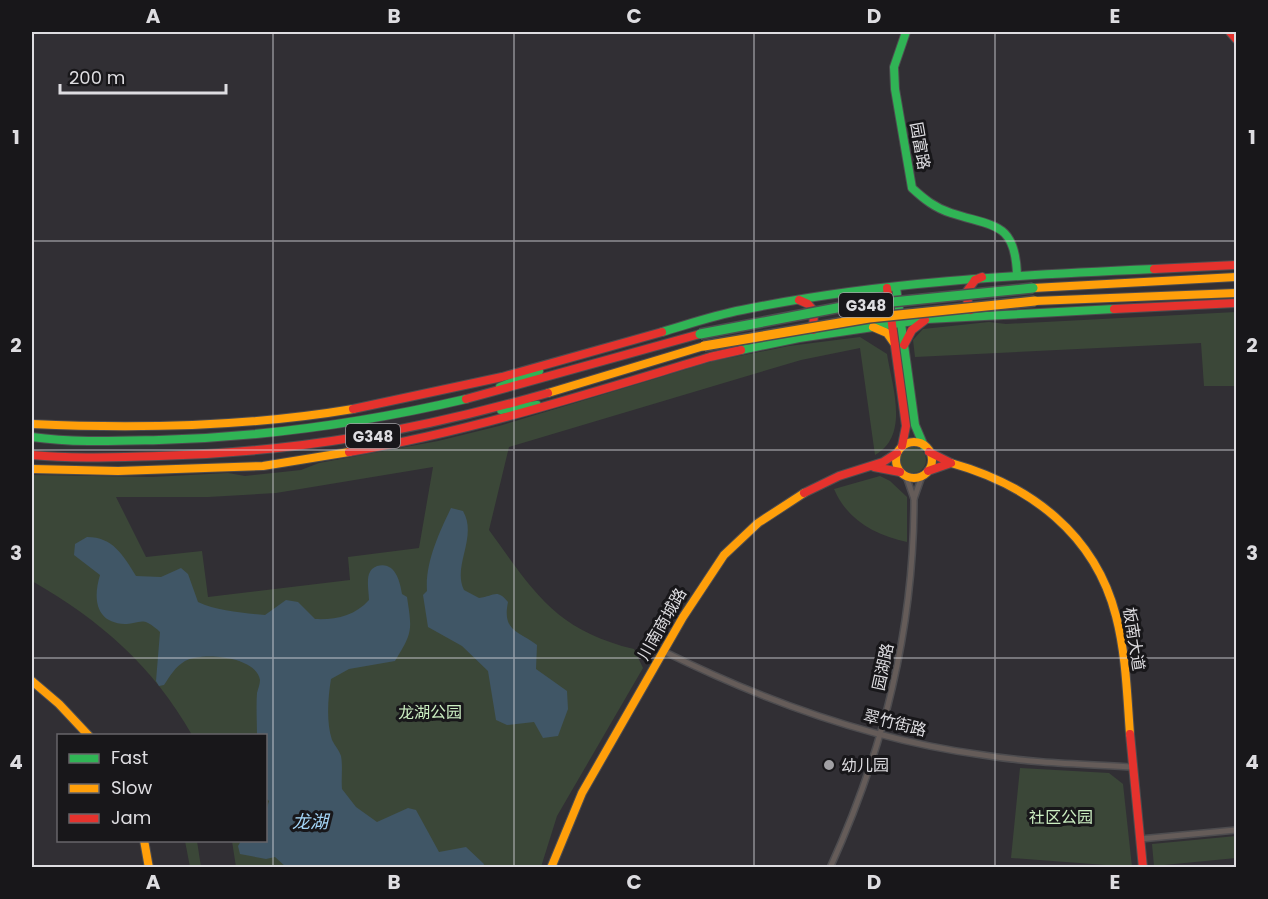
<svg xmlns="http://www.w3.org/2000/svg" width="1268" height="899" font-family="Poppins,'Noto Sans SC',sans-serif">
<rect width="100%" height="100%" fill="#312f34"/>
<!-- green -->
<g fill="#3b4738" fill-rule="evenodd">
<path d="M1236,312V386H1204L1201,343L915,357L913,340L923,329L989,322L1006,324Z"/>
<path d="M860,337L887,354C892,386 910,436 875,455L860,348L801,360L509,447L489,530C534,592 555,630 634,649L643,668L557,816L541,867H236L232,841L266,840V736L192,735C153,666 100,620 32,581V475L152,477L228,473L245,476L301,470L319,463L438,441L499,426L714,361L789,346ZM433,467L419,548L348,557L350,580L208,597L202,551L146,557L116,497H208L276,493Z"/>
<circle cx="913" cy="460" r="13"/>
<path d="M880,476L890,481L907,497V542C875,535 847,520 834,489Z"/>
<path d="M1020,768L1109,773L1123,784L1132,867L1011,858Z"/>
<path d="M1236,836V858L1154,866L1152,844Z"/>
<path d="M185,841H197L201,867H190Z"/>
</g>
<!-- water -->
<g fill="#405666">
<path d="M451,508L463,511C478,537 452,566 464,590L479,598C494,596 497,588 508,602C502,631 518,631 537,645L536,669L567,691L568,709L558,736L543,738L534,722L507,725L496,720L488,671L462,646L428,627L423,595L427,591C425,563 439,533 451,508Z"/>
<path d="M87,537C113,537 123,555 136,576L161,577L181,568L188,574L198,602C217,611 244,613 265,615L286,600L298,602L315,619C335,620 355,616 369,600C369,593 366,578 370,572C371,569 375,567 377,566C395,561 400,581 402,594L407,597C412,630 413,632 395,661L349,669L331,679C328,697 326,722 332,740C335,746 339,750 341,756C343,767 341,778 342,789L356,807L377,822L408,808L416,810L439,852L466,847L484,864L483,867H286L275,857L266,859L240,854L238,846L241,841L266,840V811L269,801L266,798V736L257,735C257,722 256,707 257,693C258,689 260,684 260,680C256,656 202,652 185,661C175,667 170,676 164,685L159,686L156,681L160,632C157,629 152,625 148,623C140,619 133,625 125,624C95,623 93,598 100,575L74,555L75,544Z"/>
</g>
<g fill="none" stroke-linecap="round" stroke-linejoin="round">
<defs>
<g id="street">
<path d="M906,476L914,499L922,476"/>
<path d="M663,651C764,701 871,740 983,755C1032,763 1083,764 1133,767"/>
<path d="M1140,839L1236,830"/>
<path d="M830,868C884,749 914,629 914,499"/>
</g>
<g id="fast">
<path d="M906,32L894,67L895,89L912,188C924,199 935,208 951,213C993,227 1015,221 1017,274"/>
<path d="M896,287L915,425L924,446"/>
<path d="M662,332C689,324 715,315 742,310C877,282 1017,275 1154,269"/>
<path d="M741,350L799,338L927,319L1114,309"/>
<path d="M500,387L539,371"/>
<path d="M501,410L537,405"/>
<path d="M32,437C74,443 117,441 159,440C264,437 364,423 466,399"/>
</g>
<g id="slow">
<path d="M1033,288L1236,277"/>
<path d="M1035,301L1236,293"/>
<path d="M873,327L887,333L894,343"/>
<path d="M548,393L704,346"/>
<path d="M32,424C140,429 246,427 353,409"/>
<circle cx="914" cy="460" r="18"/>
<path d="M951,463C1030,485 1095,534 1116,616C1126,654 1127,695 1130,734"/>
<path d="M32,469L118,471L263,466L349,452"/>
<path d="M32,681L59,704L89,736"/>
<path d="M144,840L149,868"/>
<path d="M551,868L582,793L683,617L724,555L758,523L804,493"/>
</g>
<g id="jam">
<path d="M1230,32L1236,39"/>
<path d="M1154,269L1236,265"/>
<path d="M975,280L982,277"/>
<path d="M887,288L906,426L902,446"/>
<path d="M799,300L808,304L814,311L813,330"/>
<path d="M1114,309L1236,303"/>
<path d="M971,310L965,294L975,280"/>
<path d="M904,345L912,330L925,320"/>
<path d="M466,399L700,334"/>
<path d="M353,409L502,377L662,332"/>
<path d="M349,452C473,431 590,393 710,357L741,350"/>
<path d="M32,455C74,459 117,457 159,456C298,452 415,431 548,393"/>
<path d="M874,467L900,472"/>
<path d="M928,471L951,463L929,452"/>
<path d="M804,493L839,476L883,462L897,453"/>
<path d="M1130,734L1143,868"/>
</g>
</defs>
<!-- street casing -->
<use href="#street" stroke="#4d4c4f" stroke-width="8"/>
<!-- fast casing -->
<use href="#fast" stroke="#4d4c4f" stroke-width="10"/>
<!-- slow casing -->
<use href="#slow" stroke="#4d4c4f" stroke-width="10"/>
<!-- jam casing -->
<use href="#jam" stroke="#4d4c4f" stroke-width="10"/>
<!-- street -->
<use href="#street" stroke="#655c59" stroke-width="5"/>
<!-- fast -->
<use href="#fast" stroke="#30b455" stroke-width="8"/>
<!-- slow -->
<use href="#slow" stroke="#ff9f0a" stroke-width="8"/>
<!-- jam -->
<use href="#jam" stroke="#e5322d" stroke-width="8"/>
<defs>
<path id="fast-bridge" d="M700,334L842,307L1033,288"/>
<path id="slow-bridge" d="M704,346L869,318L1035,301"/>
</defs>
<!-- fast-bridge casing -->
<use href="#fast-bridge" stroke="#4d4c4f" stroke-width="12" stroke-linecap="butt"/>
<!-- slow-bridge casing -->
<use href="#slow-bridge" stroke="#4d4c4f" stroke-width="12" stroke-linecap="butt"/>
<!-- fast-bridge -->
<use href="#fast-bridge" stroke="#30b455" stroke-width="9"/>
<!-- slow-bridge -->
<use href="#slow-bridge" stroke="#ff9f0a" stroke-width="9"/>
</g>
<!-- grid -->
<path fill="none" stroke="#dedde1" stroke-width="1.5" stroke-opacity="0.55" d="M273,32V868M514,32V868M754,32V868M995,32V868M32,241H1236M32,450H1236M32,658H1236"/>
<!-- markers -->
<circle fill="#a1a0a4" stroke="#18171a" stroke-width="2" cx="829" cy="765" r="6"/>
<g text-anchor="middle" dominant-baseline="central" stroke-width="6" stroke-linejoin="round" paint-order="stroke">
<!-- shield labels -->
<g fill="#18171a" stroke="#a3a2a5" stroke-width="1.5">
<rect x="839" y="293" width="54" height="24" rx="4.5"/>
<rect x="346" y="424" width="54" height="24" rx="4.5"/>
</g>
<g font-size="15" font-weight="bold" fill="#dedde1">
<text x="866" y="305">G348</text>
<text x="373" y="436">G348</text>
</g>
<!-- street labels -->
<g font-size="16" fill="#dedde1" stroke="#18171a">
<text transform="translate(920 146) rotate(80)">园富路</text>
<text transform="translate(662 624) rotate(-60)">川南商城路</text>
<text transform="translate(1134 639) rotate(81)">板南大道</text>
<text transform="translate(883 667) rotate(-78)">园湖路</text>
<text transform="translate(895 723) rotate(14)">翠竹街路</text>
</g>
<!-- park labels -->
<g font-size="16" fill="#ccefc2" stroke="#18171a">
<text x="430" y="712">龙湖公园</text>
<text x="1061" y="817">社区公园</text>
</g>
<!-- poi labels -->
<g font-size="16" fill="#dedde1" stroke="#18171a" text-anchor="start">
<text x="841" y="765">幼儿园</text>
</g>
<!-- water labels -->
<g font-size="18" font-style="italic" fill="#a4d6f8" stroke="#18171a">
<text x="310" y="821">龙湖</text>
</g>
</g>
<!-- border -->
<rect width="1268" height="899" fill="none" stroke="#18171a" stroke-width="66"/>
<!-- legend -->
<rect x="57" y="734" width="210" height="108" fill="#18171a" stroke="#67666a" stroke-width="1.5"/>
<rect x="69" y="754" width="30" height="9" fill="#30b455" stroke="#67666a" stroke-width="1.5"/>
<text x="111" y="764" font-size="18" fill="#dedde1">Fast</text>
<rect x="69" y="784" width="30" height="9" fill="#ff9f0a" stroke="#67666a" stroke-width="1.5"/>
<text x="111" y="794" font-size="18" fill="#dedde1">Slow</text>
<rect x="69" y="814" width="30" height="9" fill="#e5322d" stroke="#67666a" stroke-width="1.5"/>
<text x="111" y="824" font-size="18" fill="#dedde1">Jam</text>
<!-- scale -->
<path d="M60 84v9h166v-9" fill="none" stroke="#dedde1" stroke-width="3"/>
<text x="69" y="84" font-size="18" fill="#dedde1" stroke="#18171a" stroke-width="4.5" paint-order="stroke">200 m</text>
<rect x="33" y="33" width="1202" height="833" fill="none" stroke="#dedde1" stroke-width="2"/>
<g font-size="20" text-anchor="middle" font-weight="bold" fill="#dedde1">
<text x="153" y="23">A</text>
<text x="394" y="23">B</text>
<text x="634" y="23">C</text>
<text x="874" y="23">D</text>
<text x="1115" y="23">E</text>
<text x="16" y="144">1</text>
<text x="1252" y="144">1</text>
<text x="16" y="352">2</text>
<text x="1252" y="352">2</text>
<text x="16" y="560">3</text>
<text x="1252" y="560">3</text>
<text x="16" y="769">4</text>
<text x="1252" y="769">4</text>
<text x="153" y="889">A</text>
<text x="394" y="889">B</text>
<text x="634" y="889">C</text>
<text x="874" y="889">D</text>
<text x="1115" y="889">E</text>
</g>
</svg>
